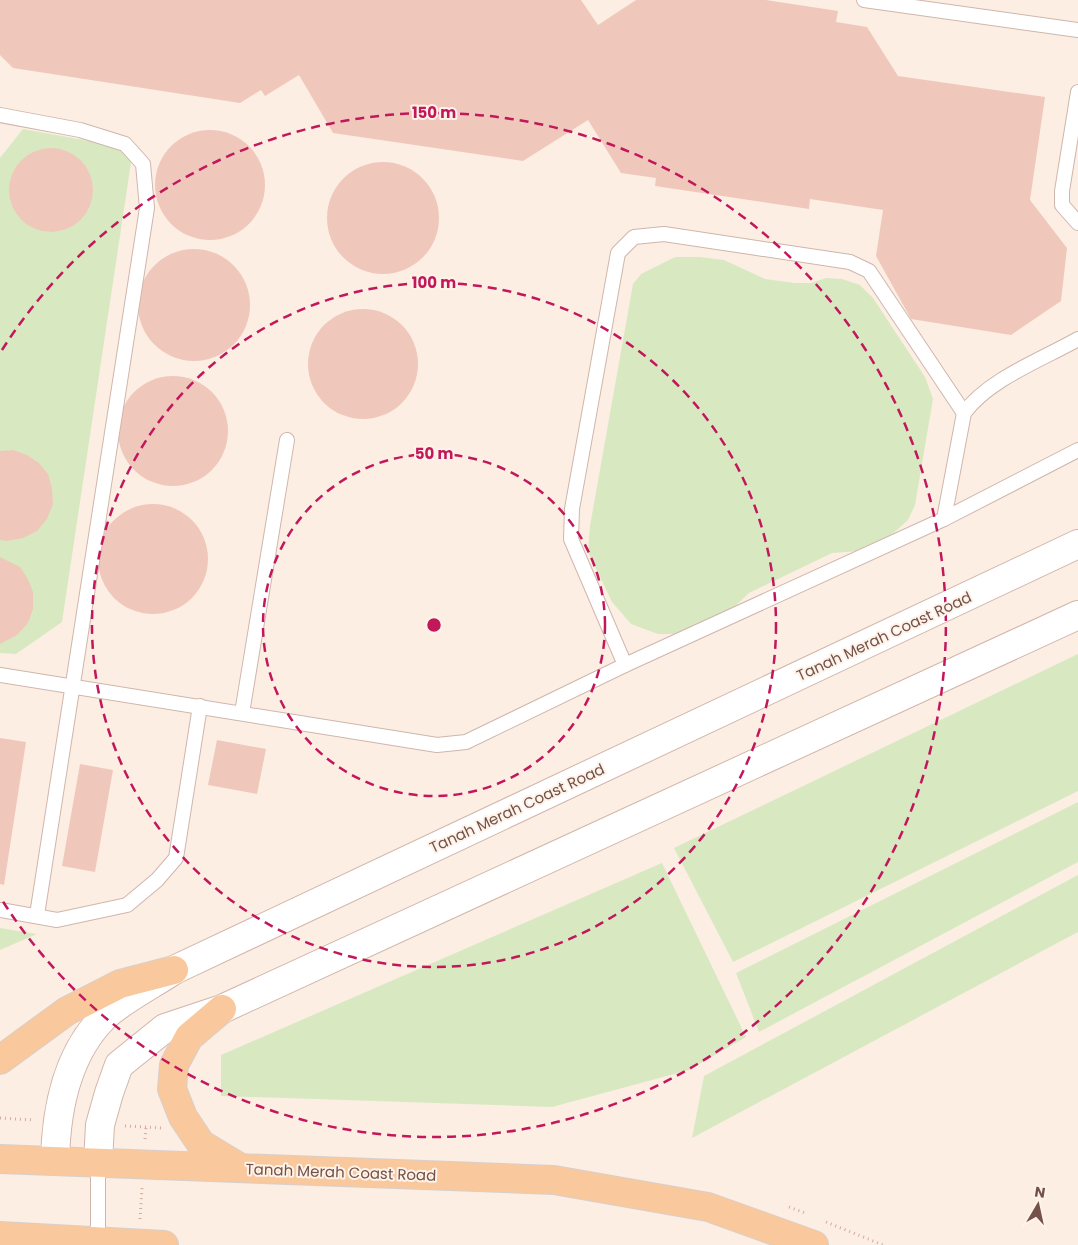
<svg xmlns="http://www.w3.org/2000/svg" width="1078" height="1245" font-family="Poppins,sans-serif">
<rect width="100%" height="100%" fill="#fceee3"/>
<!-- green -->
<g fill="#d8e9c2">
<path d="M23,129L133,149L62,622L16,654L0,653V158Z"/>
<path d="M675,257H700L724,260L765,279L795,283H811L826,278L842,279L860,285L873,298L925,377L933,399L915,505L908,520L888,538L860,551L832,553L749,593L729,612L681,634H658L631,624L612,602L588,552L590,526L633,284L641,274Z"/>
<path d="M1078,654V791L733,962L674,848Z"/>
<path d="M1078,802V862L759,1032L736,973Z"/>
<path d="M662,863L746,1037L689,1070L552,1107L221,1096V1055Z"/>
<path d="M1078,875V932L692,1138L704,1076Z"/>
<path d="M0,928L37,934L0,950Z"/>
</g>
<!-- building -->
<g fill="#f0c8bb">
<path d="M0,0H581L598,25L636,0H766L838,11L836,22L867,27L898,76L1045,97L1030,200L1067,248L1061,301L1011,335L911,319L876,256L883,210L810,199L809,209L655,186L656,178L621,173L588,120L523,161L333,133L299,75L265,96L261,90L240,103L13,68L0,55Z"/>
<circle cx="210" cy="185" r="55"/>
<circle cx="51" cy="190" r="42"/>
<circle cx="383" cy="218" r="56"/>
<circle cx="194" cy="305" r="56"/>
<circle cx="363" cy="364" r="55"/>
<circle cx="173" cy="431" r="55"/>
<path d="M13,450L27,455L39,463L48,474L52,488L53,504L47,519L37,531L23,538L7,541L0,540V451Z"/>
<circle cx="153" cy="559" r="55"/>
<path d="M0,557L20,567L28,579L33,592V609L28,623L17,635L0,644Z"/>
<path d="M0,738L26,742L4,885L0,884Z"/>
<path d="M217,740L266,749L257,794L208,785Z"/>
<path d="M80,764L113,770L95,872L62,866Z"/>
</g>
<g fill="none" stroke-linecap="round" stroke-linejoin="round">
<defs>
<g id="lane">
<path d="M864,0L1078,30"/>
<path d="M1078,92L1062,191V205L1078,223"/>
<path d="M0,115L80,130L125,144L143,164L147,208L37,915"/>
<path d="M944,519L964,413C989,379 1041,360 1078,339"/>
<path d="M625,665L571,539L572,509L618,253L634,237L664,234L850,262L869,271L964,413"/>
<path d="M0,675L437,745L466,742L625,665L944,519L1078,450"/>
<path d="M242,713L287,440"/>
<path d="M0,910L57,920L127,905L157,880L176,858L200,706"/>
<path d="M98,1245V1162"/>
</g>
<g id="secondary">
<path d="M55,1161C56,1110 66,1055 104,1017C119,1002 155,983 174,970L1078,544"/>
<path d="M98,1162L100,1125L109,1093L119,1065L165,1028L222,1009L1078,615"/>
</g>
<g id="primary">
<path d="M222,1009L189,1037L174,1065L172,1089L183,1117L201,1144L239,1167"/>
<path d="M0,1060L67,1011L120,984L174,970"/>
<path d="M0,1159L554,1180L708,1207L814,1245"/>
<path d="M0,1236L164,1245"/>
</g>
</defs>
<!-- lane casing -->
<use href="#lane" stroke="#cfb6ad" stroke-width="16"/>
<!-- secondary casing -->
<use href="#secondary" stroke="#d2b5aa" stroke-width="30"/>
<!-- primary casing -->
<use href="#primary" stroke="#d8cfcc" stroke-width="30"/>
<!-- path -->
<g stroke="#d5ab9e" stroke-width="3" stroke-dasharray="1 4" stroke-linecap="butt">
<path d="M0,1118L34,1120"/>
<path d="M125,1126L162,1128"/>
<path d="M145,1139L146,1128"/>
<path d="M789,1207L805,1213"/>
<path d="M140,1219L142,1188"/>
<path d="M826,1222L883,1245"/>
</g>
<!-- lane -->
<use href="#lane" stroke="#fff" stroke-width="14"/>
<!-- secondary -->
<use href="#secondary" stroke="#fff" stroke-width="28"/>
<!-- primary -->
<use href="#primary" stroke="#f9c89c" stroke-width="28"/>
</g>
<!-- distance rings -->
<g fill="none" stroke="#c2185b" stroke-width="2.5" stroke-dasharray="9 6">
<circle cx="434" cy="625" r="171"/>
<circle cx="434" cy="625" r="342"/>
<path d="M2 350A512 512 0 1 1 2 900"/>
</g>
<g text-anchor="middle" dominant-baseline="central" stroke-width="4" stroke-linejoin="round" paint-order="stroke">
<!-- street labels -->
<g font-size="15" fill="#735249" stroke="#fff3e9">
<text transform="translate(884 636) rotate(-25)">Tanah Merah Coast Road</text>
<text transform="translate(517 808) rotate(-25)">Tanah Merah Coast Road</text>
<text transform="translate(341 1172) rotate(2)">Tanah Merah Coast Road</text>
</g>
</g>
<circle cx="434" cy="625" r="8" fill="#c2185b" stroke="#fff3e9" stroke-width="2.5"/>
<g font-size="15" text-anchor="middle" font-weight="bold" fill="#c2185b" stroke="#fff3e9" stroke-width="4" stroke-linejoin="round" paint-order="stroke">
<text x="434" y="118">150 m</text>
<text x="434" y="288">100 m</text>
<text x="434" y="459">50 m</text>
</g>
<!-- north arrow -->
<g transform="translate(1038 1205) rotate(9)" stroke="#fff3e9" stroke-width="4" paint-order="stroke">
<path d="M0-4L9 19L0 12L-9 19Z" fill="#735249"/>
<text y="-8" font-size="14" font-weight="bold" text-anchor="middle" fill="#735249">N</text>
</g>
</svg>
